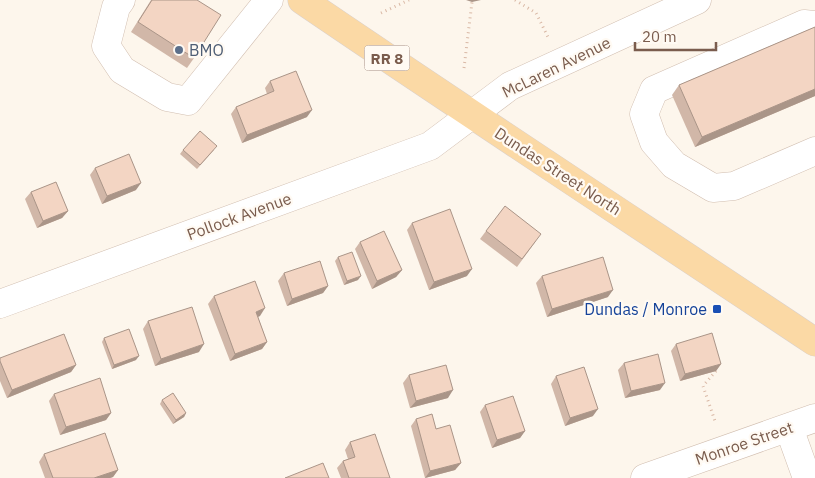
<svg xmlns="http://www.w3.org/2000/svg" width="815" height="478" font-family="'IBM Plex Sans',sans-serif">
<rect width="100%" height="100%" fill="#fdf6ec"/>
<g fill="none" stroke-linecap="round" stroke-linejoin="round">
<defs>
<g id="minor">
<path d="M121,0L116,7L106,46L122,70L167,97L188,101L269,0"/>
<path d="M815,25L804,24L654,90L644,114L654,142L674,165L713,188L734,186L815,151"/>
<path d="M0,304L430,146L510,86L697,0"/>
<path d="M789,428L807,478"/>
<path d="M645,478L815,418"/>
</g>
<path id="major" d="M302,0C472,116 644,228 815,342"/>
</defs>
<!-- minor casing -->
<use href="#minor" stroke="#d1beb0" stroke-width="29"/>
<!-- major casing -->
<use href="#major" stroke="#dad1cd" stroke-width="29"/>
<!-- path -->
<g stroke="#d9b8a5" stroke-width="3" stroke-dasharray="1 4" stroke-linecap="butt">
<path d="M515,0L536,13L549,39"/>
<path d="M381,13L409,0"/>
<path d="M464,68L472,2"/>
<path d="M716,371L703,386L716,424"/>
</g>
<!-- minor -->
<use href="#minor" stroke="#fff" stroke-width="28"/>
<!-- major -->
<use href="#major" stroke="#fbd9a5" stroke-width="28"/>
</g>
<!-- wall -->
<g fill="#d1b7a8">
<path d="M151,0H197L194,58L187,68L131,32Z"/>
<path d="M815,27V96L695,147L672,95L679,85Z"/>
<path d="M270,81L307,117L242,143L231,114L236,107L267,94L265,88Z"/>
<path d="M183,150H214L197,169L180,154Z"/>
<path d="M95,168L136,190L102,204L90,175Z"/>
<path d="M31,192L68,211L62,218L37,228L25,199Z"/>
<path d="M412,223L467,276L429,290L407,230Z"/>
<path d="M486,231L536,241L517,267L480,239Z"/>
<path d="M360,242L402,270L396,277L372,289L355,249Z"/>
<path d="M338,257L358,280L344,285L335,261Z"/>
<path d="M284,273L328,286L323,293L287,306L278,281Z"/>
<path d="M542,276L608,297L547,317L536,283Z"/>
<path d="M214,296L260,316L258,317L267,342L262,349L230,361L208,304Z"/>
<path d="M148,321L199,352L155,366L143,329Z"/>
<path d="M104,338L136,360L112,369L102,342Z"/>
<path d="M676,344L721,364L716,371L680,381L671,351Z"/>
<path d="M0,358L76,365L71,372L7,398L0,381Z"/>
<path d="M624,363L660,390L625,398L618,370Z"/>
<path d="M409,375L448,398L410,408L403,383Z"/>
<path d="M556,376L593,416L565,426L551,384Z"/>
<path d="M54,394L111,413L106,420L60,435L49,401Z"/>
<path d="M162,400L186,413L184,417L173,424L160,404Z"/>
<path d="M485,405L525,431L520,438L492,448L480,412Z"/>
<path d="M416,419L436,429L461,463L455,470L425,478L411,426Z"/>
<path d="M350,442L390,478H341L337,468L343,461L348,459L345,450Z"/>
<path d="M44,454L118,470L113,477L110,478H45L39,462Z"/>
</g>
<!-- shaded-wall -->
<g fill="#aa9588">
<path d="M466,0H481L472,2Z"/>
<path d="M815,89V96L695,147L702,137Z"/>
<path d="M312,110L307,117L242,143L247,135Z"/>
<path d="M141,183L136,190L102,204L107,196Z"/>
<path d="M68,211L62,218L37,228L43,221Z"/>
<path d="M472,269L467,276L429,290L434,282Z"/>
<path d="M402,270L396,277L372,289L377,281Z"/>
<path d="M361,276L358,280L344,285L347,281Z"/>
<path d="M328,286L323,293L287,306L292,299Z"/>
<path d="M613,290L608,297L547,317L552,309Z"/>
<path d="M265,308L260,316L251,319L256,312Z"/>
<path d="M267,342L262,349L230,361L235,354Z"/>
<path d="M204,344L199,352L155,366L161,359Z"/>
<path d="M139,356L136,360L112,369L114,365Z"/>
<path d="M721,364L716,371L680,381L685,374Z"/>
<path d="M76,365L71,372L7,398L12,390Z"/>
<path d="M665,383L660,390L625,398L631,391Z"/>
<path d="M453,390L448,398L410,408L416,401Z"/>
<path d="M598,409L593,416L565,426L570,418Z"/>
<path d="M111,413L106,420L60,435L66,427Z"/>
<path d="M186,413L184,417L173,424L176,420Z"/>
<path d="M525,431L520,438L492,448L497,440Z"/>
<path d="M461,463L455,470L425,478L430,471Z"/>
<path d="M118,470L113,477L110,478H94Z"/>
</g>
<!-- building -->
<g fill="#f3d5c3" stroke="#aa9588">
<path d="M152,0H197L221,15L194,58L138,22Z"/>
<path d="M815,27V89L702,137L679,85Z"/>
<path d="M296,71L312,110L247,135L236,107L274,91L270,81Z"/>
<path d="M200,131L217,146L200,165L183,150Z"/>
<path d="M129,154L141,183L107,196L95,168Z"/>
<path d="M56,182L68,211L43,221L31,192Z"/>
<path d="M505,206L541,234L522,259L486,231Z"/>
<path d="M450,209L472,269L434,282L412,223Z"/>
<path d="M384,231L402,270L377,281L360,242Z"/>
<path d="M352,252L361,276L347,281L338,257Z"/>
<path d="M603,257L613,290L552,309L542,276Z"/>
<path d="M320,261L328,286L292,299L284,273Z"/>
<path d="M255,281L265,308L256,312L267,342L235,354L214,296Z"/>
<path d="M192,307L204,344L161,359L148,321Z"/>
<path d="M129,329L139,356L114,365L104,338Z"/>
<path d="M712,333L721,364L685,374L676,344Z"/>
<path d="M64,334L76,365L12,390L0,361V358Z"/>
<path d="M658,354L665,383L631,391L624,363Z"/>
<path d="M446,365L453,390L416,401L409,375Z"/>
<path d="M584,367L598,409L570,418L556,376Z"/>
<path d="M100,378L111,413L66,427L54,394Z"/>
<path d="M173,393L186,413L176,420L162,400Z"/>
<path d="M513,396L525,431L497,440L485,405Z"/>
<path d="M432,414L436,429L450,425L461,463L430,471L416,419Z"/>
<path d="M105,433L118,470L94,478H53L44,454Z"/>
<path d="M375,434L390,478H349L343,461L355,457L350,442Z"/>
<path d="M323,463L329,478H285Z"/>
</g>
<!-- markers -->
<circle fill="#5c6f8a" stroke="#fffaf3" stroke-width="2" cx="179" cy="50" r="5"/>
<rect fill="#1a4fb4" stroke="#fffaf3" stroke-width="2" x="712" y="304" width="10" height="10" rx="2.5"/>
<g text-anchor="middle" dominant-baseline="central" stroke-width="4.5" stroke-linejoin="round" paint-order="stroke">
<!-- shield labels -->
<rect fill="#fffaf3" stroke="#a28b7f" stroke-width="1" x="364.5" y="45.5" width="45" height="25" rx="4"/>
<g font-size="15" font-weight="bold" fill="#7a5c4d">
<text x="387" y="58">RR 8</text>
</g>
<!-- service labels -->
<g font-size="16" fill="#4e5e75" stroke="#fffaf3" text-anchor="start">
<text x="189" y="50">BMO</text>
</g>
<!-- street labels -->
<g font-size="16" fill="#7a5c4d" stroke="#fffaf3">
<text transform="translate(556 67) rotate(-26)">McLaren Avenue</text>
<text transform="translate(558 171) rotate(33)">Dundas Street North</text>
<text transform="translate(239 216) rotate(-20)">Pollock Avenue</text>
<text transform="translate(744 443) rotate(-19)">Monroe Street</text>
</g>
<!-- transit labels -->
<g font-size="16" fill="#164399" stroke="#fffaf3" text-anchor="end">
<text x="707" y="309">Dundas / Monroe</text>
</g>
</g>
<!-- scale -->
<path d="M635 42v8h81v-8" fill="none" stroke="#7a5c4d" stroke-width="2.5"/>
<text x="642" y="42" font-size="15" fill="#7a5c4d" stroke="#fffaf3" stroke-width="4" paint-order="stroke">20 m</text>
</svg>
